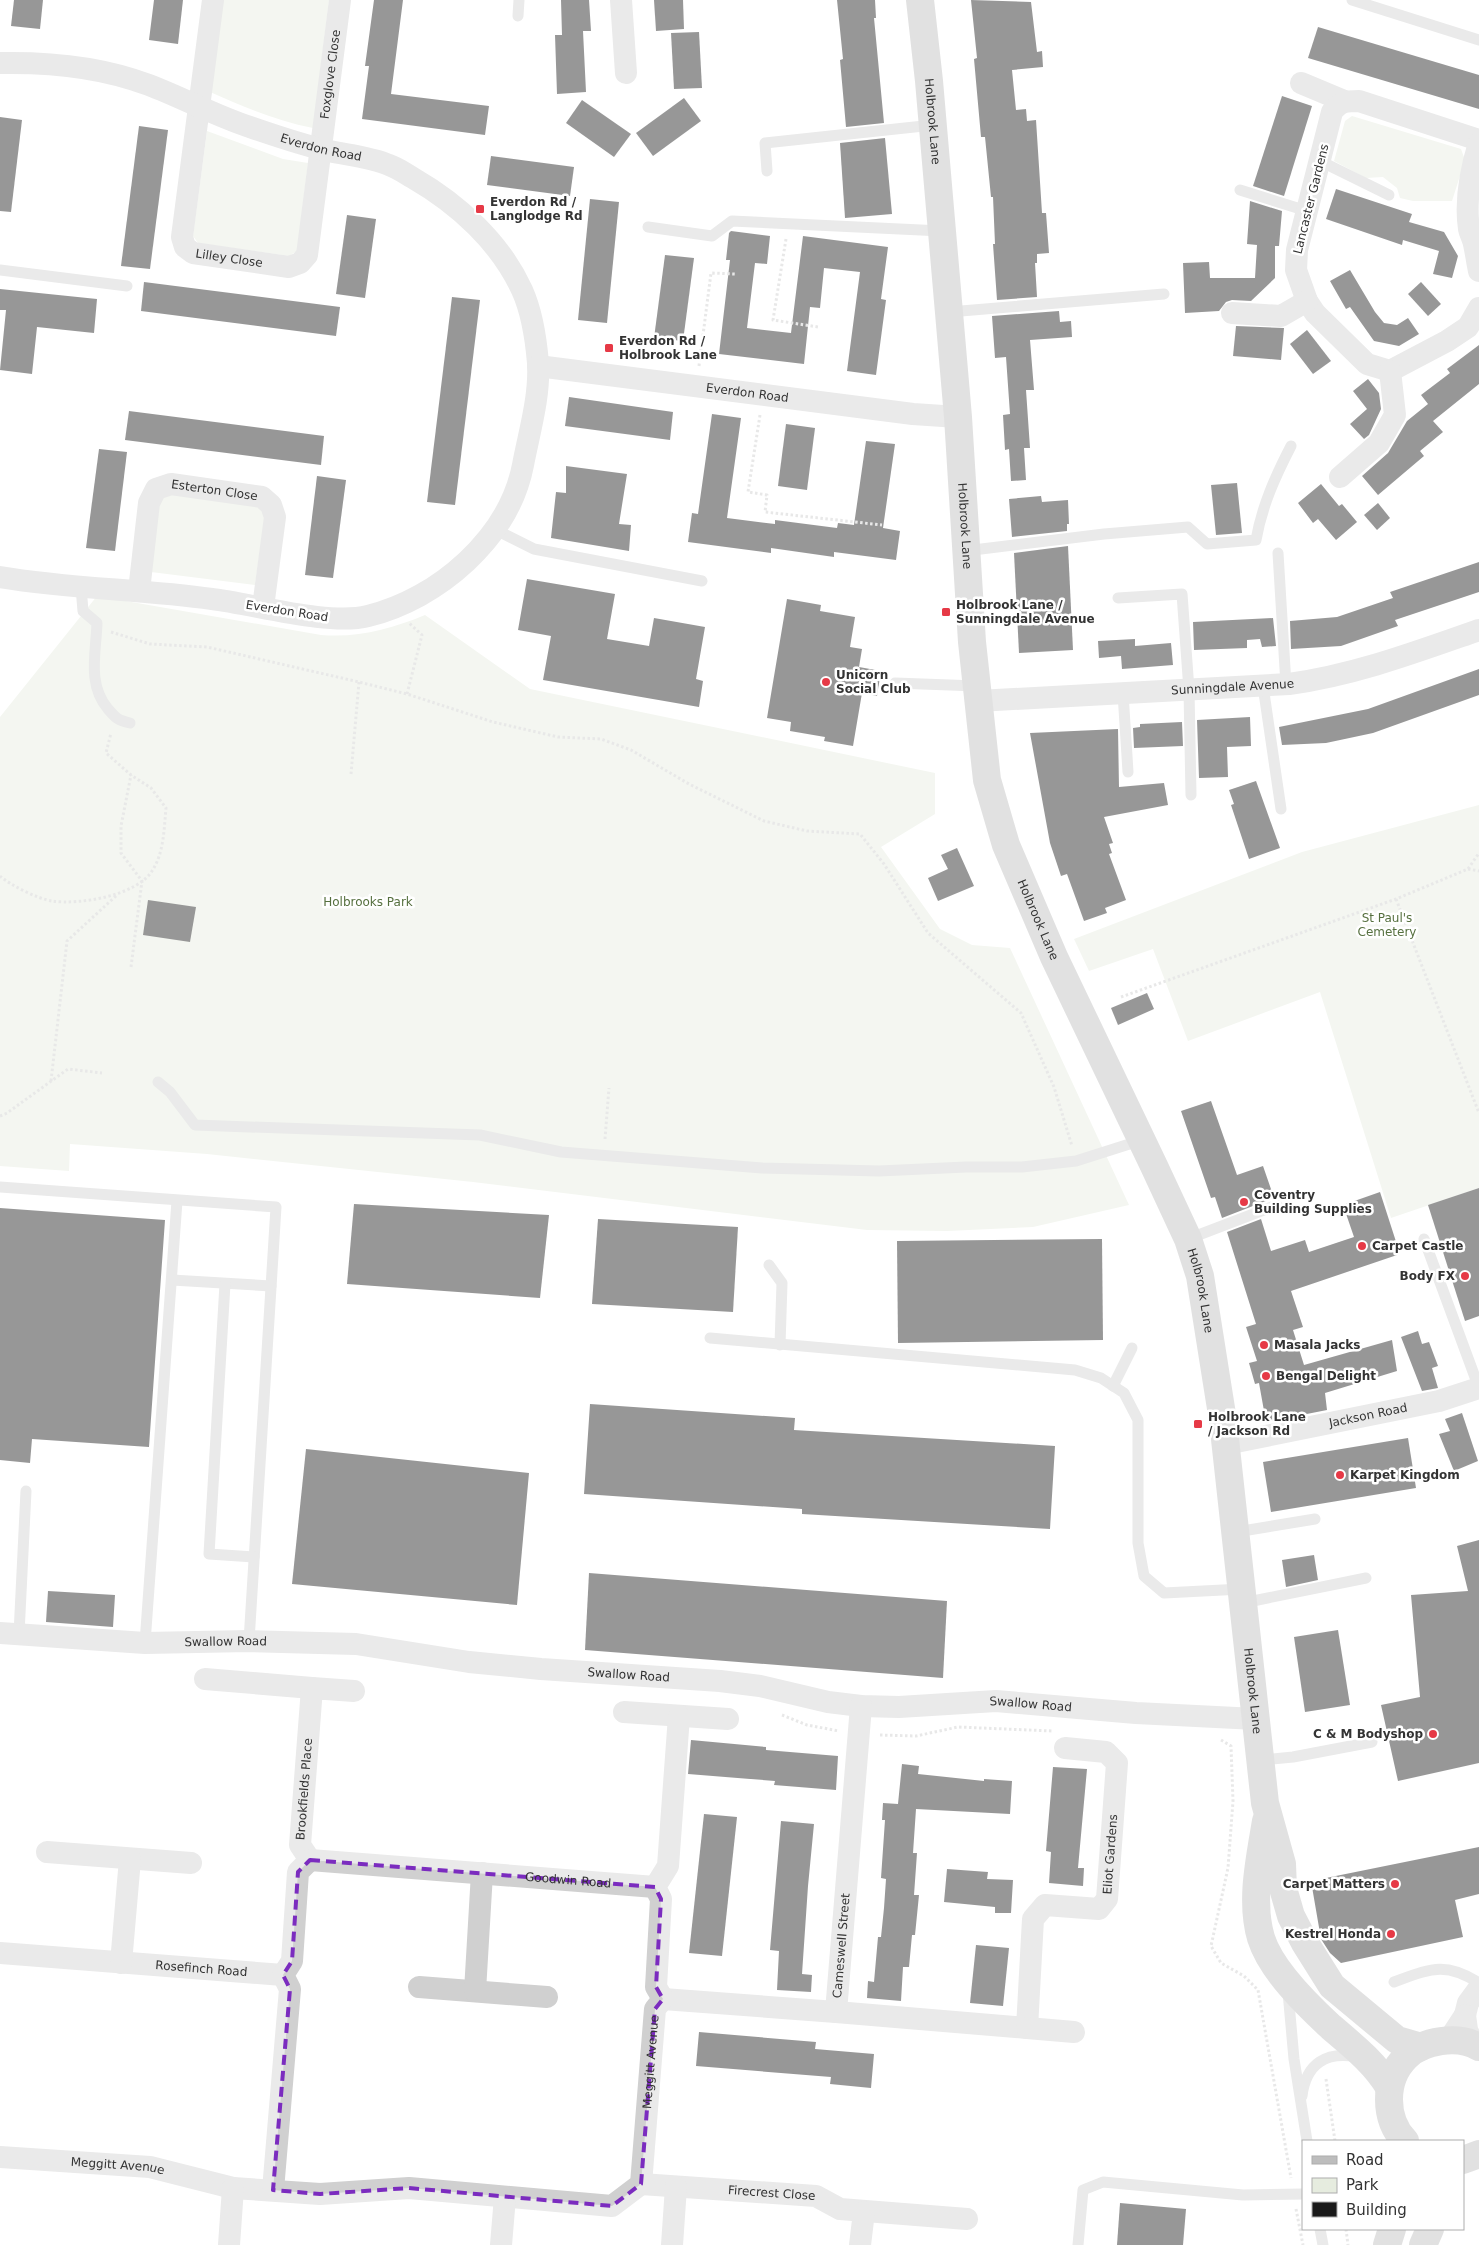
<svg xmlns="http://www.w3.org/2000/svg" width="1479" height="2245" font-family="'DejaVu Sans',sans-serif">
<rect width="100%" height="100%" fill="#fff"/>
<!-- green -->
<g fill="#e6ecdf">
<path d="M223,0H329L313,128C277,121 244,107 210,92Z"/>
<path d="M1352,116L1461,149L1465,160L1452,201H1413L1400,198L1397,188L1383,177L1366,178L1334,161L1345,121Z"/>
<path d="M207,131L283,159L308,163L297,251L289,256L198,243L193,236Z"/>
<path d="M168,494L260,507L265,514L255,585L151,572L160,500Z"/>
<path d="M97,596L321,635C359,638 391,629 425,615L530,689L935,773V814L881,847L940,929L972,945L1010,948L1129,1205L1033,1227L947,1231L867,1230L473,1182L207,1154L70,1144L69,1171L0,1166V717Z"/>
<path d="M1479,805V1188L1391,1218L1320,992L1188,1041L1153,949L1089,971L1074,939L1302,852Z"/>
</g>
<!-- building -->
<g fill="#1a1a1a">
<path d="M14,0H43L40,29L11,26Z"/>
<path d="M154,0H183L178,44L149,40Z"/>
<path d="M374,0H403L391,94L489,106L485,135L362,119L369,66H365Z"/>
<path d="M561,0H589L591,31H583L586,92L557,94L555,35H562Z"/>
<path d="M654,0H683L684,29L656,31Z"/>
<path d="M837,0H875L876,18H874L884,123L846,127L840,60L843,59Z"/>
<path d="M971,0L1031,2L1037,52L1042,51L1043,67L1012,70L1016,110L1026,109L1027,121L1036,120L1042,213H1046L1049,253L1037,254V263H1035L1037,297L997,300L993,244H995L993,197H991L985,137H981L974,59L977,58Z"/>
<path d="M1318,27L1479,75V109L1308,58Z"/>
<path d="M699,32L702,88L674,89L671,33Z"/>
<path d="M1282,96L1312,106L1284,196L1253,186Z"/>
<path d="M684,98L701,121L653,156L636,133Z"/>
<path d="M582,100L631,134L614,157L566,123Z"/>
<path d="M0,117L22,120L11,212L0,211Z"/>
<path d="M139,126L168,130L150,269L121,266Z"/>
<path d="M885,138L892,214L845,218L840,143Z"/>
<path d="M491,156L574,167L570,196L487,185Z"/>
<path d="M1336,189L1412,214L1409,222L1444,232L1458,256L1452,278L1433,274L1439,251L1403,240L1402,245L1326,219Z"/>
<path d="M590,199L619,202L607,323L578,320Z"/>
<path d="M1250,201L1282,211L1279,246H1275V278L1251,301L1232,300L1226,302L1219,311L1185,313L1183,263L1209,262L1210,278H1255L1257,245L1247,244Z"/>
<path d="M347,215L376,219L365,298L336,294Z"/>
<path d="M731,231L770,236L767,264L755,263L747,328L791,333L803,236L888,247L881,299L886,300L876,375L847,371L860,272L824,268L820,308L810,307L804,364L719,354L730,260H726L729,233Z"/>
<path d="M665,255L694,258L683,341L654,338Z"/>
<path d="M1350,270L1375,312L1384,323L1397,325L1408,318L1419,334L1399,346L1374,341L1350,307L1346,309L1330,281Z"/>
<path d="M144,282L340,307L336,336L141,311Z"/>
<path d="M1421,282L1441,304L1428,316L1408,294Z"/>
<path d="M0,289L97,299L94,333L37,327L32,374L0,370L6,310H0Z"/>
<path d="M452,297L480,300L455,505L427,502Z"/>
<path d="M1059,311L1060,322L1071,321L1072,337L1030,340L1034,390H1026L1030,448H1024L1026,480L1011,481L1009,449L1005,450L1003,415L1010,414L1006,357L995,358L992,316Z"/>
<path d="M1236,326L1284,328L1281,360L1233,356Z"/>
<path d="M1307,330L1331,361L1313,374L1290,344Z"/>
<path d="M1479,345V384L1433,421L1443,432L1420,451L1424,456L1378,495L1362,476L1388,453L1407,421L1428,404L1421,395L1450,373L1447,369Z"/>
<path d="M1368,379L1379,393L1381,409L1369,435L1364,439L1350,424L1367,409L1353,391Z"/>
<path d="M569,397L673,412L670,440L565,426Z"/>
<path d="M129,411L324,436L321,465L125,440Z"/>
<path d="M712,414L741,418L727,518L775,524V520L837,528L838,523L854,525L866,441L895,444L883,528L900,531L896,560L834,552V557L771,548V553L688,542L692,513L698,514Z"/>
<path d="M786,424L815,428L807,490L778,486Z"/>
<path d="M99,449L127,452L115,551L86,548Z"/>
<path d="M566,466L627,474L619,524L631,525L629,551L551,538L556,492L566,493Z"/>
<path d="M317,476L346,480L333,578L305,575Z"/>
<path d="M1237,483L1242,533L1216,535L1211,485Z"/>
<path d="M1321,484L1339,506L1342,504L1357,522L1336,540L1318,519L1313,523L1298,503Z"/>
<path d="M1041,496L1042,502L1068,500L1069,524H1067V531L1012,537L1009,499Z"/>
<path d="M1378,503L1390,518L1377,530L1364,515Z"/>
<path d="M1068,546L1073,650L1019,653L1014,553Z"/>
<path d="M1479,562V592L1395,620L1398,626L1341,646L1291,649L1290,621L1337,617L1393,598L1390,592Z"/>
<path d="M527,579L615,594L607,639L649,646L654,618L705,627L696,679L703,681L699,707L543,680L551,636L518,630Z"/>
<path d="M787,599L821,605L820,611L855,617L850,647L862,649L859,667L881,671L877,696L862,693L853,746L824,741L825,737L790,731L791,722L767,718Z"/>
<path d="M1273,618L1276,646L1262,647L1260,639L1247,640V648L1194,650L1193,622Z"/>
<path d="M1135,639V646L1171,643L1173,665L1122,669L1121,656L1099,658L1098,641Z"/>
<path d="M1479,669V695L1373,733L1326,743L1282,745L1279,727L1368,709Z"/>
<path d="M1250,717L1251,746L1227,747L1228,777L1199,778L1197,720Z"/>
<path d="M1182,722L1183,746L1134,748L1133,728L1140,727V724Z"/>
<path d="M1118,729L1119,787L1164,783L1168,805L1104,817L1113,843L1109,844L1112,853L1109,854L1126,900L1105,908L1107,913L1084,921L1067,874L1061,876L1050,843L1030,733Z"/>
<path d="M1256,781L1280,848L1249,859L1231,805L1234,804L1229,790Z"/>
<path d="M957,848L974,886L938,901L928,878L948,869L941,855Z"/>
<path d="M148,900L196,907L190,942L143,935Z"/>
<path d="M1147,993L1154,1009L1118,1025L1111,1008Z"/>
<path d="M1211,1101L1237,1175L1263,1166L1273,1195L1270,1196L1271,1199L1222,1218L1215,1197L1211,1198L1181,1111Z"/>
<path d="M1479,1188V1316L1465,1321L1428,1205Z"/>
<path d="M1380,1192L1400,1254L1291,1291L1303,1327L1293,1330L1304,1365L1392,1340L1397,1371L1325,1393L1327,1410L1266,1422L1259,1383L1255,1384L1249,1363L1257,1361L1246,1327L1256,1324L1227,1232L1261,1219L1271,1251L1305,1240L1309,1252L1354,1237L1343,1205Z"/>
<path d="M354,1204L549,1215L540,1298L347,1284Z"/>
<path d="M0,1208L165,1220L149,1447L32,1439L30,1463L0,1460Z"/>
<path d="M598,1219L738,1227L733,1312L592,1304Z"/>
<path d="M1102,1239L1103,1340L898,1343L897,1241Z"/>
<path d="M1418,1331L1422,1344L1429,1342L1438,1366L1432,1368L1438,1388L1422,1391L1401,1337Z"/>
<path d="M590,1404L795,1418L794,1430L1055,1446L1050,1529L802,1514V1509L584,1494Z"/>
<path d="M1462,1413L1478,1461L1454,1471L1439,1434L1450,1431L1445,1419Z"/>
<path d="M1408,1438L1416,1488L1271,1512L1263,1462Z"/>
<path d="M306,1449L529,1473L517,1605L292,1584Z"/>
<path d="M1479,1540V1763L1398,1781L1381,1705L1420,1697L1411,1595L1468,1591L1457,1546Z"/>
<path d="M1314,1555L1318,1580L1286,1587L1282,1560Z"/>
<path d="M589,1573L947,1601L943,1678L585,1650Z"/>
<path d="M48,1591L115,1595L113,1627L46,1622Z"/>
<path d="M1338,1630L1350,1705L1305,1712L1294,1637Z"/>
<path d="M691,1740L766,1747V1750L838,1756L836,1790L774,1785L775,1781L688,1774Z"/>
<path d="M902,1764L919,1766L918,1774L984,1781V1779L1012,1781L1010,1814L916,1809L913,1853H917L914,1895H919L915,1935H912L909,1967H903L901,2001L867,1998L868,1981L874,1982L878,1937H881L884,1908L886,1879L881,1878L885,1820H882L883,1803L898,1804Z"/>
<path d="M1053,1767L1087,1769L1078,1868H1084L1083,1886L1049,1883L1051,1852L1046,1851Z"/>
<path d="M704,1814L737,1817L722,1956L689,1953Z"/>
<path d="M781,1821L814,1824L808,1886L802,1974L812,1975L811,1992L777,1990L779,1951L770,1950Z"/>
<path d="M1479,1847V1894L1455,1900L1463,1937L1341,1963L1330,1953L1321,1939L1311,1881Z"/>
<path d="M947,1869L988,1872L987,1879L1013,1880L1011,1913H995V1907L944,1902Z"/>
<path d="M976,1945L1009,1948L1003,2006L970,2003Z"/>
<path d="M699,2032L816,2042L815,2049L874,2054L871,2088L830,2084L831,2077L696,2066Z"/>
<path d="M1120,2203L1186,2209L1183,2245H1117Z"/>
</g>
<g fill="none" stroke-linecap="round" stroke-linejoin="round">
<!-- path -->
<g stroke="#cdcdcd" stroke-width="3" stroke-dasharray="2.5 2.5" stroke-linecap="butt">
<path d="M786,239L773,320L818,327"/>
<path d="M699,366L711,273L735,274"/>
<path d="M760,415L748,492L767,495L765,512L882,525"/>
<path d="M111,632L150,644L207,647L359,682L407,694L493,722L558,737L601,739L631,750L689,784L764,821L807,831L860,834L884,864L928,933L1021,1013L1054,1087L1072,1146"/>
<path d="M407,694L422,635L409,623"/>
<path d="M351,774L359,682"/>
<path d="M1468,869L1479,871"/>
<path d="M0,876C10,885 38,899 52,901C79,905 136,896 152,871C164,853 164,829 166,808L151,788L131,775L106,753L111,733"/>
<path d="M1396,899L1479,1113"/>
<path d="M131,967L142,881L121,853V826L131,775"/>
<path d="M1121,997L1396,899L1468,869L1479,853"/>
<path d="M51,1081L67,941L117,895"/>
<path d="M0,1116L7,1113L68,1069L102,1073"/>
<path d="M605,1139L609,1088"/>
<path d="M782,1715L807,1725L839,1731"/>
<path d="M880,1735L916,1736L958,1727L1052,1731"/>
<path d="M1221,1740L1231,1746L1233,1801L1228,1868L1211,1946L1221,1963L1244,1976L1258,1990L1291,2178"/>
<path d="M1326,2079L1335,2141"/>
<path d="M1296,2209L1303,2245"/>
<path d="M1346,2229L1348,2245"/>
</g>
<!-- lane -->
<g stroke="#d0d0d0" stroke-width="11">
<path d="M1352,0L1479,40"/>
<path d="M518,16L519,0"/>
<path d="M1320,161L1389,195"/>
<path d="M767,171L765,143L933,125"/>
<path d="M1240,190L1307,211"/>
<path d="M648,227L712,236L732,221L942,231"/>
<path d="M0,270L127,286"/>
<path d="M949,312L1164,294"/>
<path d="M494,529L534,549L702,581"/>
<path d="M965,551L1104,534L1188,527L1207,544L1256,540C1262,506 1275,477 1291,446"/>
<path d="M1278,553L1286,685"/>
<path d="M81,587L83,611L97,623C96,653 87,684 108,709C116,718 117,720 130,723"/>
<path d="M1118,598L1182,594L1189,690L1191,795"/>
<path d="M895,683L977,686"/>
<path d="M1263,686L1281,809"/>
<path d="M1123,693L1128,772"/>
<path d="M158,1082L170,1092L195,1125L480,1135L561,1152L762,1168L879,1171L966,1167H1022L1076,1161L1142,1140"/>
<path d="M0,1187L276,1207L249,1641"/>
<path d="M1188,1239L1277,1205"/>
<path d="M1424,1239L1479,1388"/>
<path d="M769,1265L782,1283L780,1345"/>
<path d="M172,1280L271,1286"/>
<path d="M225,1284L209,1554L254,1557"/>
<path d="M710,1338L1075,1370L1101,1378L1124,1393L1138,1420V1543L1144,1576L1164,1593L1242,1589"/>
<path d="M1113,1386L1132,1348"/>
<path d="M1236,1532L1315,1519"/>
<path d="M1243,1603L1366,1578"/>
<path d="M19,1634L26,1491"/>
<path d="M145,1643L177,1201"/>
<path d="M1261,1760L1293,1757L1372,1742"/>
<path d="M1394,1982C1430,1969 1445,1961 1479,1983"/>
<path d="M1288,1992L1294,2059L1307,2141"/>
<path d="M1302,2096C1306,2063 1327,2051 1357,2057"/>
<path d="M1320,2229L1323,2245"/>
<path d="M1078,2245L1083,2190L1103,2182L1243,2195L1303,2194"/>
</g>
<!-- street -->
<g stroke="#d0d0d0" stroke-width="22">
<path id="s1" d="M213,0L182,237L185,247L193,253L289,267L300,263L307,255L340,0"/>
<path d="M621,0L626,73"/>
<path id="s2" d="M0,63C50,62 102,67 149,85C183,98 216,116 250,127C276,136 302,145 329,151C348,155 371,157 389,165C398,168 406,174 413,178C458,204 500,242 522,290C532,312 536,339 538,363C540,397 529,433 523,465C509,538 438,599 368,616C329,626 254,604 212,599C141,589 70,589 0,577"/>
<path d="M1301,83L1344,101"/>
<path d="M1479,140L1359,101C1346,101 1340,101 1332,112L1297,250L1296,270L1307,301L1315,313L1367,364L1390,371L1447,341L1468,327L1479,308"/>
<path d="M1479,143C1471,169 1465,202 1469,229C1470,234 1473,239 1474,244C1476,253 1477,262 1479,271"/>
<path d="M1232,313L1281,316L1307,301"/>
<path id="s3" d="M538,366L913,414L958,417"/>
<path d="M1340,477L1379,443L1395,415L1390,371"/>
<path id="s4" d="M139,591L149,503L156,489L171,484L262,497L271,505L275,517L263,607"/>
<path id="s5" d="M978,701L1289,684C1355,675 1416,652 1479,630"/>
<path id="s6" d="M1226,1444L1439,1401L1479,1388"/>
<path id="s7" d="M0,1633L145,1643L249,1641L356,1644L469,1662L541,1669L720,1681L760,1686L828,1702L861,1706L899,1707L996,1701L1136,1713L1256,1719"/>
<path d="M205,1679L312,1688"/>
<path d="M624,1712L728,1719"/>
<path d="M47,1852L191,1863"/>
<path id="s8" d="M310,1860L655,1887"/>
<path id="s9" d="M310,1860L300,1845L312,1688L354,1691"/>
<path id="s10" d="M0,1953L283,1975"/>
<path d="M121,1963L130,1859"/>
<path d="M419,1987L547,1997"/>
<path d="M475,1991L482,1873"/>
<path id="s11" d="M663,1999L836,2012L861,1706"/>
<path id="s12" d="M836,2012L1027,2028L1033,1919L1045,1905L1099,1909L1107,1899L1117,1763L1106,1752L1065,1748"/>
<path d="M1465,2015L1468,2003L1479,1988"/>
<path d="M1027,2028L1074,2032"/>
<path d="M1448,2041L1465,2015L1467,2030L1473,2043"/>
<path id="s13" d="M0,2157L150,2167L233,2188L320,2194L409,2188L612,2206L641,2184L655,2009L663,1999L656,1987L661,1899L655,1887L668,1866L679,1716"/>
<path id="s14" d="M641,2184L816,2196L840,2209L967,2219"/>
<path d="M273,2190L290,1989L283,1975L292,1961L298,1872L310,1860"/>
<path d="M229,2245L233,2188"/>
<path d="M501,2245L505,2197"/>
<path d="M672,2245L676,2187"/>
<path d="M860,2245L864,2212"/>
</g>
<!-- secondary -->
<g stroke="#bdbdbd" stroke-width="28">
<path id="s15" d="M920,0L929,81L958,417L972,642L987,780L1006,845L1054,957L1154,1166L1188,1239L1200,1276L1223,1421L1265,1803L1282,1864L1283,1888L1291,1916L1305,1943L1332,1986L1397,2040L1421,2047"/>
<path d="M1266,1821C1260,1858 1250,1901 1261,1938C1271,1970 1307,2005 1331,2027C1352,2045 1375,2063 1389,2087"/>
<path d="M1405,2141C1384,2119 1383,2080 1406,2057C1423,2040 1458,2035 1479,2047"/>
<path d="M1463,2160L1479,2154"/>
<path d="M1387,2245L1392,2229"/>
<path d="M1423,2245L1430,2229"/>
</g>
</g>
<!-- marked area -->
<path d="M0 0H1479V2245H0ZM310,1860L655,1887L661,1899L656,1987L663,1999L655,2009L641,2184L612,2206L409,2188L320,2194L273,2190L290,1989L283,1975L292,1961L298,1872Z" fill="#fff" fill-opacity=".55" fill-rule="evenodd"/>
<path fill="none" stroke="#7b2cbf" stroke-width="4" stroke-dasharray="10 6" stroke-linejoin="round" d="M310,1860L655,1887L661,1899L656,1987L663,1999L655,2009L641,2184L612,2206L409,2188L320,2194L273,2190L290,1989L283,1975L292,1961L298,1872Z"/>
<!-- markers -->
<g fill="#e63946" stroke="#fff" stroke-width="2">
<rect x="475" y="204" width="10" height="10" rx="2.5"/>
<rect x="604" y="343" width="10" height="10" rx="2.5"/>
<rect x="941" y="607" width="10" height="10" rx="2.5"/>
<circle cx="826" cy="682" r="5"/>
<circle cx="1244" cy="1202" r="5"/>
<circle cx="1362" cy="1246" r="5"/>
<circle cx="1465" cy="1276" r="5"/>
<circle cx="1264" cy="1345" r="5"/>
<circle cx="1266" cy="1376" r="5"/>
<rect x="1193" y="1419" width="10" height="10" rx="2.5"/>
<circle cx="1340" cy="1475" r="5"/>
<circle cx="1433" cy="1734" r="5"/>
<circle cx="1395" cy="1884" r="5"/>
<circle cx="1391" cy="1934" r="5"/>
</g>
<g text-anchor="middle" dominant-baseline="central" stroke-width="5" stroke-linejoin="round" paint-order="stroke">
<!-- street labels -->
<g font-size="12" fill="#333" stroke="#fff">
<text stroke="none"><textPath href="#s1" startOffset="561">Foxglove Close</textPath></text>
<text stroke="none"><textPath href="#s15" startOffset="122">Holbrook Lane</textPath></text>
<text stroke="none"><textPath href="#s2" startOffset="335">Everdon Road</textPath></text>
<text transform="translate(1311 199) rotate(-76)">Lancaster Gardens</text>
<text stroke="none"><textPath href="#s1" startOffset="296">Lilley Close</textPath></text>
<text stroke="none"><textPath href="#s3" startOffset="211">Everdon Road</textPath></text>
<text stroke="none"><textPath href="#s4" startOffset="164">Esterton Close</textPath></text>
<text stroke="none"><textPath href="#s15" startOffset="528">Holbrook Lane</textPath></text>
<text transform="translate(287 611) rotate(9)">Everdon Road</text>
<text stroke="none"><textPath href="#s5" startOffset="255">Sunningdale Avenue</textPath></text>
<text stroke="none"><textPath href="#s15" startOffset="932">Holbrook Lane</textPath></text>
<text stroke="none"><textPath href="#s15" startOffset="1338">Holbrook Lane</textPath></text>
<text stroke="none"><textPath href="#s6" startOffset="145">Jackson Road</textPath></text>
<text stroke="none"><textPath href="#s7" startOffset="226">Swallow Road</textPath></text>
<text stroke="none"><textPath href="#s7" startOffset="631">Swallow Road</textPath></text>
<text stroke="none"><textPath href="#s15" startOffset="1742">Holbrook Lane</textPath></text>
<text stroke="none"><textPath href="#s7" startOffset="1036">Swallow Road</textPath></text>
<text stroke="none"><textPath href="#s9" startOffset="74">Brookfields Place</textPath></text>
<text stroke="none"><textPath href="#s12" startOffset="431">Eliot Gardens</textPath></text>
<text stroke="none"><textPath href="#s8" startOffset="259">Goodwin Road</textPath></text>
<text stroke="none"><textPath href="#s11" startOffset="240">Cameswell Street</textPath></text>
<text stroke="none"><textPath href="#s10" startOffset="202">Rosefinch Road</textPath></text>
<text stroke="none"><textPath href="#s13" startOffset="775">Meggitt Avenue</textPath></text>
<text stroke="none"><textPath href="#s13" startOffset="118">Meggitt Avenue</textPath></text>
<text stroke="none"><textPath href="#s14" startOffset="131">Firecrest Close</textPath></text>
</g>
<!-- poi labels -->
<g font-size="12" font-weight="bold" fill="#333" stroke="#fff" text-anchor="start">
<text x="490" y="202">Everdon Rd /<tspan x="490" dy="14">Langlodge Rd</tspan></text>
<text x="619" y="341">Everdon Rd /<tspan x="619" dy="14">Holbrook Lane</tspan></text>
<text x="956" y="605">Holbrook Lane /<tspan x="956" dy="14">Sunningdale Avenue</tspan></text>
<text x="836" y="675">Unicorn<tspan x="836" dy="14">Social Club</tspan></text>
<text x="1254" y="1195">Coventry<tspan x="1254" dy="14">Building Supplies</tspan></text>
<text x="1372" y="1246">Carpet Castle</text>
<text x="1455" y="1276" text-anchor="end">Body FX</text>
<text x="1274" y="1345">Masala Jacks</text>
<text x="1276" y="1376">Bengal Delight</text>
<text x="1208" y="1417">Holbrook Lane<tspan x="1208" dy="14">/ Jackson Rd</tspan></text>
<text x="1350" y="1475">Karpet Kingdom</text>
<text x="1423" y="1734" text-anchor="end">C &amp; M Bodyshop</text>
<text x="1385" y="1884" text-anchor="end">Carpet Matters</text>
<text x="1381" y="1934" text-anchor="end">Kestrel Honda</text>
</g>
<!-- park labels -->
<g font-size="12" fill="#56703f" stroke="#fff">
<text x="368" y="902">Holbrooks Park</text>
<text x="1387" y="918">St Paul's<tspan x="1387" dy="14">Cemetery</tspan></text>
</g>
</g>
<!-- legend -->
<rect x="1302" y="2140" width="162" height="90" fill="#ffffff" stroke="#adadad"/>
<rect x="1312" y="2156" width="25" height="8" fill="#bdbdbd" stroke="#adadad"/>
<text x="1346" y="2165" font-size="15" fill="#333333">Road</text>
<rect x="1312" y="2178" width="25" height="15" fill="#e6ecdf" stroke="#adadad"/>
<text x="1346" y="2190" font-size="15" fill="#333333">Park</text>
<rect x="1312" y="2202" width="25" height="15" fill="#1a1a1a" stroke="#adadad"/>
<text x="1346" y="2215" font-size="15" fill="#333333">Building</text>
</svg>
